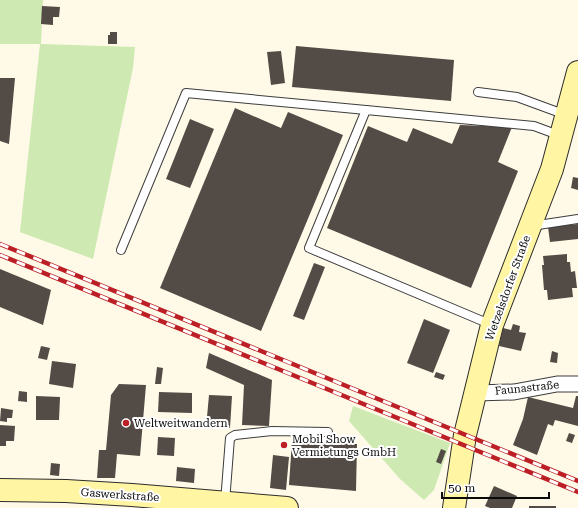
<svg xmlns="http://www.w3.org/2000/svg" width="578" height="508" font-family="'Roboto Serif',serif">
<rect width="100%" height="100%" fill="#fffae7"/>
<!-- green -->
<g fill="#cee9b1">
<path d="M0,0H43L41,44L135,47L133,68L93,259L20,232L40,44H0Z"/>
<path d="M353,406L450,443L434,490L424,500L400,479L349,421Z"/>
</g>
<!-- building -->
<g fill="#534b46">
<path d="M42,6L60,7L59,17H53V25L41,24Z"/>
<path d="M110,32H117V44H108V35H110Z"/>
<path d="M296,46L454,60L451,101L292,87Z"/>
<path d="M281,51L285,83L271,85L267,52Z"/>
<path d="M0,78H15L9,144L0,141Z"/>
<path d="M235,108L281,128L288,112L343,135L261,331L160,288Z"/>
<path d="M190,119L214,129L190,188L166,179Z"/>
<path d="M460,125L512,127L498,162L518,171L471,288L327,228L368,126L407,142L413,128L452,144Z"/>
<path d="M573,177L578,178V190L571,188Z"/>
<path d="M578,224V239L550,242L548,227Z"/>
<path d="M567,254V262H570L571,272L575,271L577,288H572L573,297L548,300L547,290H544L542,265H544L543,256Z"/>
<path d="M314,263L325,267L304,320L293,316Z"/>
<path d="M0,269L51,290L43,325L0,307Z"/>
<path d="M424,319L450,330L433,373L407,363Z"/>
<path d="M513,324L520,326L519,332L526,333L521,351L499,346L503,328L511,330Z"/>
<path d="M41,346L50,348L47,360L38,358Z"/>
<path d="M552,351L558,353L557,363L550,362Z"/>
<path d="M209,353L272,380L269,426L242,425L244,385L206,368Z"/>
<path d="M52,361L76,364L73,388L49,384Z"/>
<path d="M157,367L163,368L161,384H155Z"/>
<path d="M436,372L445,375L443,380L434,377Z"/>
<path d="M119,384L146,385L140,456L117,454L115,478H97L99,450H106L111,395Z"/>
<path d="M19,391L27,392V402L18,401Z"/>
<path d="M159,392L192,393V413L158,412Z"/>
<path d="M209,395L232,396L230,428H206Z"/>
<path d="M36,396L60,397L59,420H36Z"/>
<path d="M576,396H578V426L555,420L553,426L548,424L537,455L513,445L523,419L528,397L573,408Z"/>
<path d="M1,408L13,410L12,418H7V422L0,421Z"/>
<path d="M0,425L15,426L14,441H6V446H0Z"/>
<path d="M569,433L575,435L572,443L566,441Z"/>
<path d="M158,437L175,438L174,456L157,455Z"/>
<path d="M292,440L357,444L356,491L289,485Z"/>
<path d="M441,449L446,451L441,464L436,462Z"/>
<path d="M273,455L289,457L286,490L270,488Z"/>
<path d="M51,463L60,464L59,476L50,475Z"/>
<path d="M177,467L195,469L194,483L176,481Z"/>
<path d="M494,486L517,496L512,508H490L485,506Z"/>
<rect x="529" y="506" width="27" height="2"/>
</g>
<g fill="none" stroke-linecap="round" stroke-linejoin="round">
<defs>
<g id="lane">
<path d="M478,92L517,97L566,115"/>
<path d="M532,223L538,225L578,219"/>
<path d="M121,250L186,93L366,110"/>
<path d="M492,325L309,248L366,110L534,126L561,136"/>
<path d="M225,502L230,438L235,435L272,431L328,432"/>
</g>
<path id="street" d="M475,393L514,392L557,384H578"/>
<g id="secondary">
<path d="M0,490L66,491L132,495L287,508"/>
<path d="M454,508L465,435L492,325L552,169L578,72"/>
</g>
</defs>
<!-- lane casing -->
<use href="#lane" stroke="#3d3d3d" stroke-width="10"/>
<!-- street casing -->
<use href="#street" stroke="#3d3d3d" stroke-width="17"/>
<!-- secondary casing -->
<use href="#secondary" stroke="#2c2c2c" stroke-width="24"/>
<!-- lane -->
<use href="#lane" stroke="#fff" stroke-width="8"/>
<!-- street -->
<use href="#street" stroke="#fff" stroke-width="15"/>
<!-- secondary -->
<use href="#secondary" stroke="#fff5a2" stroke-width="22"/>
<defs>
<g id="rail">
<path d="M0,244L578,481"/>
<path d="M0,255L578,492"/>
</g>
</defs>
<!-- rail casing -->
<use href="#rail" stroke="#bd1f26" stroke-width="4.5"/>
<!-- rail -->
<use href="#rail" stroke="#fff" stroke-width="3" stroke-dasharray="9" stroke-linecap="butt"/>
</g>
<!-- markers -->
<g fill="#bd1f26" stroke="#fff" stroke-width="1.5">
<circle cx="126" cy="423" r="4"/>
<circle cx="284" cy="445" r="4"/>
</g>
<g text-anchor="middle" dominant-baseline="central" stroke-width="4" stroke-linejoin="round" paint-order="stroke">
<!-- street labels -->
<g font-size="11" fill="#0a0a0a" stroke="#fff">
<text transform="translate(508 288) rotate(-70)">Wetzelsdorfer Straße</text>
<text transform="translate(527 388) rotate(-6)">Faunastraße</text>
<text transform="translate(120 495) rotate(4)">Gaswerkstraße</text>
</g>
<!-- poi labels -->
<g font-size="11" fill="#0a0a0a" stroke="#fff" text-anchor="start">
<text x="134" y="423">Weltweitwandern</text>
<text x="292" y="439">Mobil Show<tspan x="292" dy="13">Vermietungs GmbH</tspan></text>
</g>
</g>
<!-- scale -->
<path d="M442 492v6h107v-6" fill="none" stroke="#0a0a0a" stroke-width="2"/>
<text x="448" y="492" font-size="12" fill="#0a0a0a" stroke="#ffffff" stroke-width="3" paint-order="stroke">50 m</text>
</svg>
